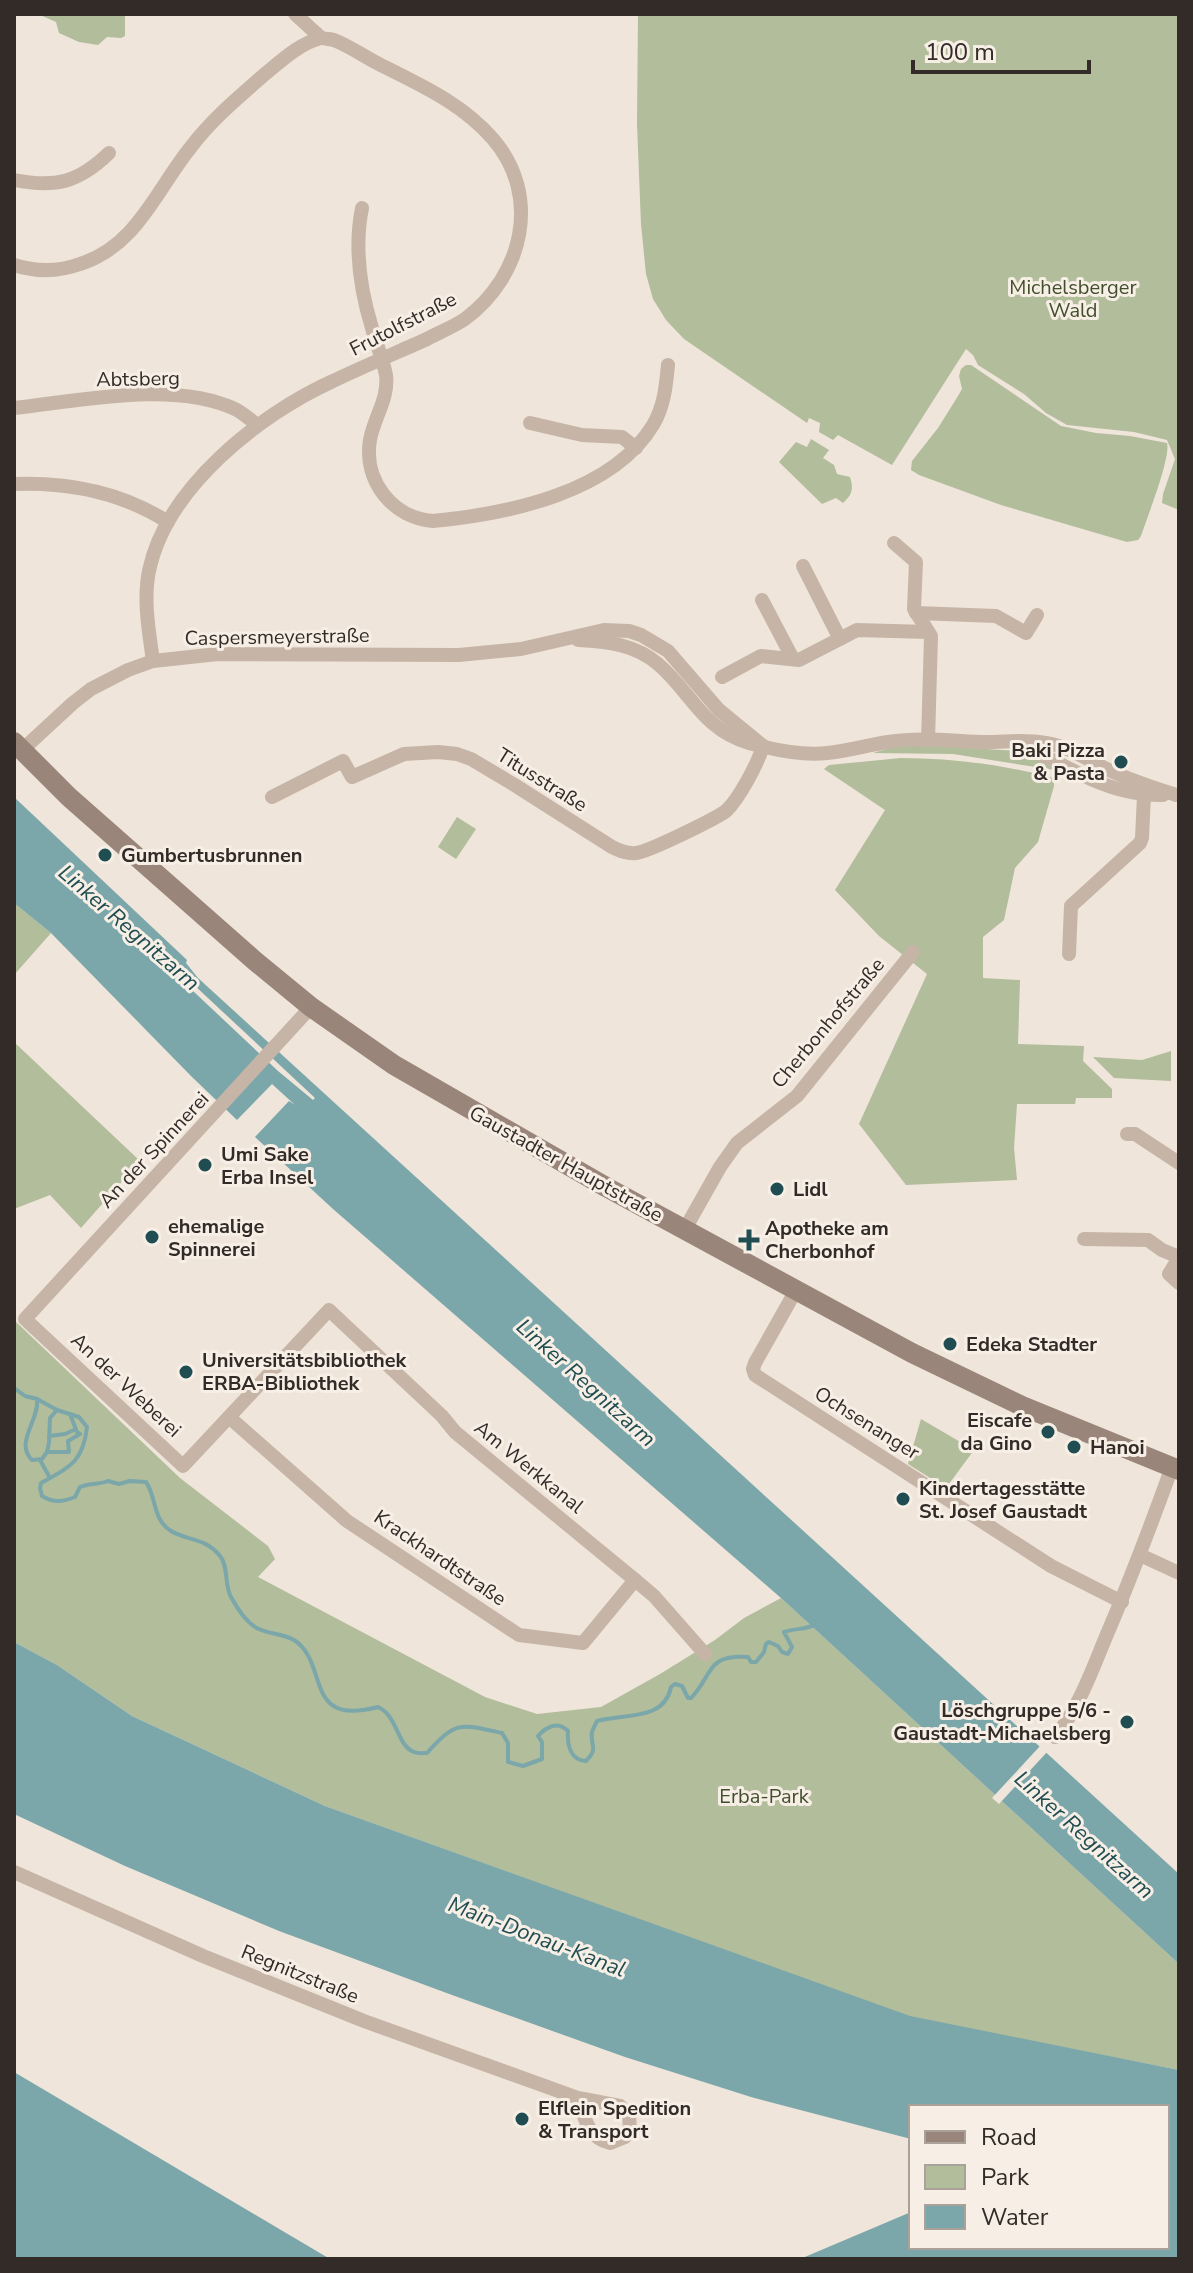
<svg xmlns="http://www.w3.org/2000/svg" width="1193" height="2273" font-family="'Nunito Sans',sans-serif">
<rect width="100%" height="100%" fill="#efe5da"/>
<!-- green -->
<g fill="#b1bd9b">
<path d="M38,14H125V36L121,38L107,37L98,45L79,42L59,33L56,22Z"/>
<path d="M638,14H1179V510L1162,503L1163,494L1175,459L1167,440L1134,432L1067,425L1046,413L1024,394L978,365L973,355L966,349L892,465L838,435L833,440L819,432L820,423L809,418L807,423L684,339L666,320L653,299L646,274L641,224L637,124Z"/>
<path d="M966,365H971L1061,426L1096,433L1130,436L1167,443C1171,457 1147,518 1141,536L1138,540L1127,542L1001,505L919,475L911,470L912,461L938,428L958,396L962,389L959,376L961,369Z"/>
<path d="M811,439L829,450L823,458L834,465L837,474L850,477C854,489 852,495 843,503L836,498L822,504L779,462L796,442L807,447Z"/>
<path d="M923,745L1019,751L1061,771L953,754L873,753L893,747Z"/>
<path d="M901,758C953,758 1004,765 1054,778V786L1038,842L1015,868L1004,920L983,937V978L1020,980L1018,1044L1084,1046L1083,1061L1112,1089V1098H1076L1075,1104H1017L1014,1148L1017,1180L906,1185L859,1124L927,974L879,936L835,890L885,810L824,769L829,765Z"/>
<path d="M457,817L476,829L456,859L438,847Z"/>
<path d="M14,903L51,933L14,975Z"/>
<path d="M14,1042L140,1161L81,1228L50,1195L14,1209Z"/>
<path d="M1171,1051V1081L1114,1078L1093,1057L1142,1060Z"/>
<path d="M14,1320L180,1478L268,1546L275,1559L258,1577L485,1697L537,1714L601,1707L660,1674L715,1640L744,1618L781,1598L1179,1964V2070L910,2017L325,1806L132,1716L57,1665L14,1642Z"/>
<path d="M921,1419L974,1450L946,1488L908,1464Z"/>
</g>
<!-- water -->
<g fill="#7ba7aa" fill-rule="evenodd">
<path d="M14,797L187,960L186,963L198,978L1179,1874V1964L781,1598L333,1209L255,1137L289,1101L295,1105L272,1084L237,1120L192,1077L51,933L14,903ZM177,972L193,984L315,1098L313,1100L278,1071L175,974Z"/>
<path d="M14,1642L57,1665L132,1716L325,1806L910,2016L1179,2070V2257L1175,2259H800L911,2212V2247H1167V2107H911V2139L751,2097L625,2057L452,1995L279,1931L125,1866L14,1814Z"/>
<path d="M14,2072L330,2259H14Z"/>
</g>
<!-- pier -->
<path fill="#efe5da" d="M1041,1745L1048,1751L999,1804L992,1798Z"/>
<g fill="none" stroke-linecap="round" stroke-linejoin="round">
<!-- stream -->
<g stroke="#7ba7aa" stroke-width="4">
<path d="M14,1388L25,1396L37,1399C40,1419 14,1443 32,1460L42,1459L47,1452L49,1443L50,1418L57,1410L79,1417L87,1427C83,1462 70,1467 41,1483L40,1488L42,1496C53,1503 63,1502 75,1497L80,1487C89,1483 98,1485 108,1481L119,1484L130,1481L146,1482C157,1498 152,1519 171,1531C187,1541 205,1537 220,1556C229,1567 224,1585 231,1597C237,1608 247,1624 259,1629C270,1634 283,1634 294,1640C330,1663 302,1727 378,1707C398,1716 397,1746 414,1752C418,1754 423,1753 427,1753C456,1720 462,1724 502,1733L508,1743V1762L523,1766L542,1759V1742L538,1736C547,1726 558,1721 568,1731C567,1746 571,1760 586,1761C599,1748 590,1746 592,1732C592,1731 596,1723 597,1721C623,1713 664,1722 671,1687L675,1684L682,1686L688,1698H691C713,1676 705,1654 748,1657L751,1662H756L764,1652L766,1644L769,1642L778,1646L782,1652L788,1654L792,1647L784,1632C796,1628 806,1630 816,1624"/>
<path d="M37,1399L57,1410"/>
<path d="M70,1414L77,1432L80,1434"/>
<path d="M49,1436L65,1434L76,1429"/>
<path d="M47,1452H69L68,1441L80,1434"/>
<path d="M40,1460L50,1478"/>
</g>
<!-- street -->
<g stroke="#c6b5a7" stroke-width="14">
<path d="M14,180C55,188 78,183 109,153"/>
<path d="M362,208C354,248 360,289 372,328C376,343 383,359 386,375C389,399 374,417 370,440C363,481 393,518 433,521C507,514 612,493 653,425C664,407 666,386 668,365"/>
<path d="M14,265C36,272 58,272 80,264C137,246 156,190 191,147C212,119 239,97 265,74C281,61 300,43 321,38"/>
<path d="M14,408C80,401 175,380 237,410C244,414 251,420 257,425"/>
<path d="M530,423L582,435L622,437L636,448"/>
<path d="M14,484C70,482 121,492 168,522"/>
<path d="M894,543L916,562L914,609L931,636L928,741"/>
<path d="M803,566L840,639"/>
<path d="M762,600L793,659"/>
<path d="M916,613L996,616L1026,633L1037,615"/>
<path d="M578,640C607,641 636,645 658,664C691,692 703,730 749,743C774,750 801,756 827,753C848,751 867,745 888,742C919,737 953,741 985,742C1006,742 1026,739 1046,743C1071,747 1091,762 1113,772C1133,781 1155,788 1176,795"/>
<path d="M153,661C149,632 143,600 149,571C166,488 260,414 333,381C364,366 396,353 427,339C440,332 453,327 465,319C523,276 542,196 493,139C461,102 418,84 377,63C362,55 349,46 334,40C330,39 326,39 322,38C318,36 300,18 295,14"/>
<path d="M722,677L761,656L799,660L857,630L928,632"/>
<path d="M1021,748C1043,753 1059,764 1078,773C1106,787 1131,795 1163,795"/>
<path d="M21,751L73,703L91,689L128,670L153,661L218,654L459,655L521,649L604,630L629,631L641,635L668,651L719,710L763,746"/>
<path d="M272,797L343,761L352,777L404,754L438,752L457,754L471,759L513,784L612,847C620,851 627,854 636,853C648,852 715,819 726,811C739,799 758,763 763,746"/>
<path d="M1069,954L1071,906L1140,843L1142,838L1144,795"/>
<path d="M311,1007L25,1319L183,1466L329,1310L442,1416L455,1432L635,1580L654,1596L705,1654"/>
<path d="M1127,1134H1135L1179,1163"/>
<path d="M685,1229L720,1167L737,1143L797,1096L913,952"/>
<path d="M1084,1239L1148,1240L1162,1250L1179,1257"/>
<path d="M1179,1258L1169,1274L1179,1283"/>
<path d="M795,1292L755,1363L753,1369L755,1375L1051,1566L1122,1602"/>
<path d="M229,1417L347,1521L519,1635L583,1643L635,1580"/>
<path d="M1140,1555L1179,1573"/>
<path d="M1055,1737C1078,1709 1091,1673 1105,1639C1129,1583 1151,1525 1172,1467"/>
<path d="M14,1872L203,1956L364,2021L578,2098L620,2106L629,2115L630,2130L625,2137L610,2143C588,2138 584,2117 578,2098"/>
</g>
<!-- secondary -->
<path stroke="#998579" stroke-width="20" d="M14,742L69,797L255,961L311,1007L394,1065L606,1187L912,1353L1022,1406L1179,1470"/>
</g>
<!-- markers -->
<g fill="#204d51" stroke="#f7efe6" stroke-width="3">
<circle cx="1121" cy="762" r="8"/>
<circle cx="105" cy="855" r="8"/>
<circle cx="205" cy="1165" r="8"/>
<circle cx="777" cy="1189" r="8"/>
<circle cx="152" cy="1237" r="8"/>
<path d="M745 1228h8v8h8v8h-8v8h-8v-8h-8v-8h8z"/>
<circle cx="950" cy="1344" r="8"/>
<circle cx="186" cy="1372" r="8"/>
<circle cx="1048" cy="1432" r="8"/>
<circle cx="1074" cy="1447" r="8"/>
<circle cx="903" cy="1499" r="8"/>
<circle cx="1127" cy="1722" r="8"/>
<circle cx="522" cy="2119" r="8"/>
</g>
<g text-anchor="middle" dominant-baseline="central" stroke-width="6" stroke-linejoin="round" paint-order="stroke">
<!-- park labels -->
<g font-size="20" fill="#424f2d" stroke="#f7efe6">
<text x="1073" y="287">Michelsberger<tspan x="1073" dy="23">Wald</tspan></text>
<text x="764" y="1796">Erba-Park</text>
</g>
<!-- street labels -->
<g font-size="20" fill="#332b27" stroke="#f7efe6">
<text transform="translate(403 324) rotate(-27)">Frutolfstraße</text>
<text transform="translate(138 379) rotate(-1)">Abtsberg</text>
<text transform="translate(277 637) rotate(-1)">Caspersmeyerstraße</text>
<text transform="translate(542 780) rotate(32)">Titusstraße</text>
<text transform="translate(828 1023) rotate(-50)">Cherbonhofstraße</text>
<text transform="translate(154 1150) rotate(-47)">An der Spinnerei</text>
<text transform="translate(566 1164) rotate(29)">Gaustadter Hauptstraße</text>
<text transform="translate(126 1385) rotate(43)">An der Weberei</text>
<text transform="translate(867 1423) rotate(32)">Ochsenanger</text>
<text transform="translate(529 1467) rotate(39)">Am Werkkanal</text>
<text transform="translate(440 1558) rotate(34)">Krackhardtstraße</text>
<text transform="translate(300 1974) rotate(22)">Regnitzstraße</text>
</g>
<!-- poi labels -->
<g font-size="20" font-weight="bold" fill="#332b27" stroke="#f7efe6" text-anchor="start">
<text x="1105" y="750" text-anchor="end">Baki Pizza<tspan x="1105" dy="23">&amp; Pasta</tspan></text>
<text x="121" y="855">Gumbertusbrunnen</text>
<text x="221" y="1154">Umi Sake<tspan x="221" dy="23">Erba Insel</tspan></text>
<text x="793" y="1189">Lidl</text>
<text x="168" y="1226">ehemalige<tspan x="168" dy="23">Spinnerei</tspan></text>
<text x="765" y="1228">Apotheke am<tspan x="765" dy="23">Cherbonhof</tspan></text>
<text x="966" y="1344">Edeka Stadter</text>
<text x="202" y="1360">Universitätsbibliothek<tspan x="202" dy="23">ERBA-Bibliothek</tspan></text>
<text x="1032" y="1420" text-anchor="end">Eiscafe<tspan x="1032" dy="23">da Gino</tspan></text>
<text x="1090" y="1447">Hanoi</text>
<text x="919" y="1488">Kindertagesstätte<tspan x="919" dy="23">St. Josef Gaustadt</tspan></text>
<text x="1111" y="1710" text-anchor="end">Löschgruppe 5/6 -<tspan x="1111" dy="23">Gaustadt-Michaelsberg</tspan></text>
<text x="538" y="2108">Elflein Spedition<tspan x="538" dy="23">&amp; Transport</tspan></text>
</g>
<!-- water labels -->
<g font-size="22" font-style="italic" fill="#204d51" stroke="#f7efe6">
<text transform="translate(129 928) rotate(41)">Linker Regnitzarm</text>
<text transform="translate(586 1383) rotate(42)">Linker Regnitzarm</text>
<text transform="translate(1084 1835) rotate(42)">Linker Regnitzarm</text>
<text transform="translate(537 1937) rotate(21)">Main-Donau-Kanal</text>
</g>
</g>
<!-- border -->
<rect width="1193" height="2273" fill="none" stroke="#332b27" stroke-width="32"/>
<!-- legend -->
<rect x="909" y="2105" width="260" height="144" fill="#f7efe6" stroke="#a9a19a" stroke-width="2"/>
<rect x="925" y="2131" width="40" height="12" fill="#998579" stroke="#a9a19a" stroke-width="2"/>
<text x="981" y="2145" font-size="24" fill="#332b27">Road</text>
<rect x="925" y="2165" width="40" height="24" fill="#b1bd9b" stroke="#a9a19a" stroke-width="2"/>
<text x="981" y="2185" font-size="24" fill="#332b27">Park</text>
<rect x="925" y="2205" width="40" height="24" fill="#7ba7aa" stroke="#a9a19a" stroke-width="2"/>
<text x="981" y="2225" font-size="24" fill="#332b27">Water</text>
<!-- scale -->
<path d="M913 60v12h176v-12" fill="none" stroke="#332b27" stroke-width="4"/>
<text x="925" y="60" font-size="24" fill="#332b27" stroke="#f7efe6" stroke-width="6" paint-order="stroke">100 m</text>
</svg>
